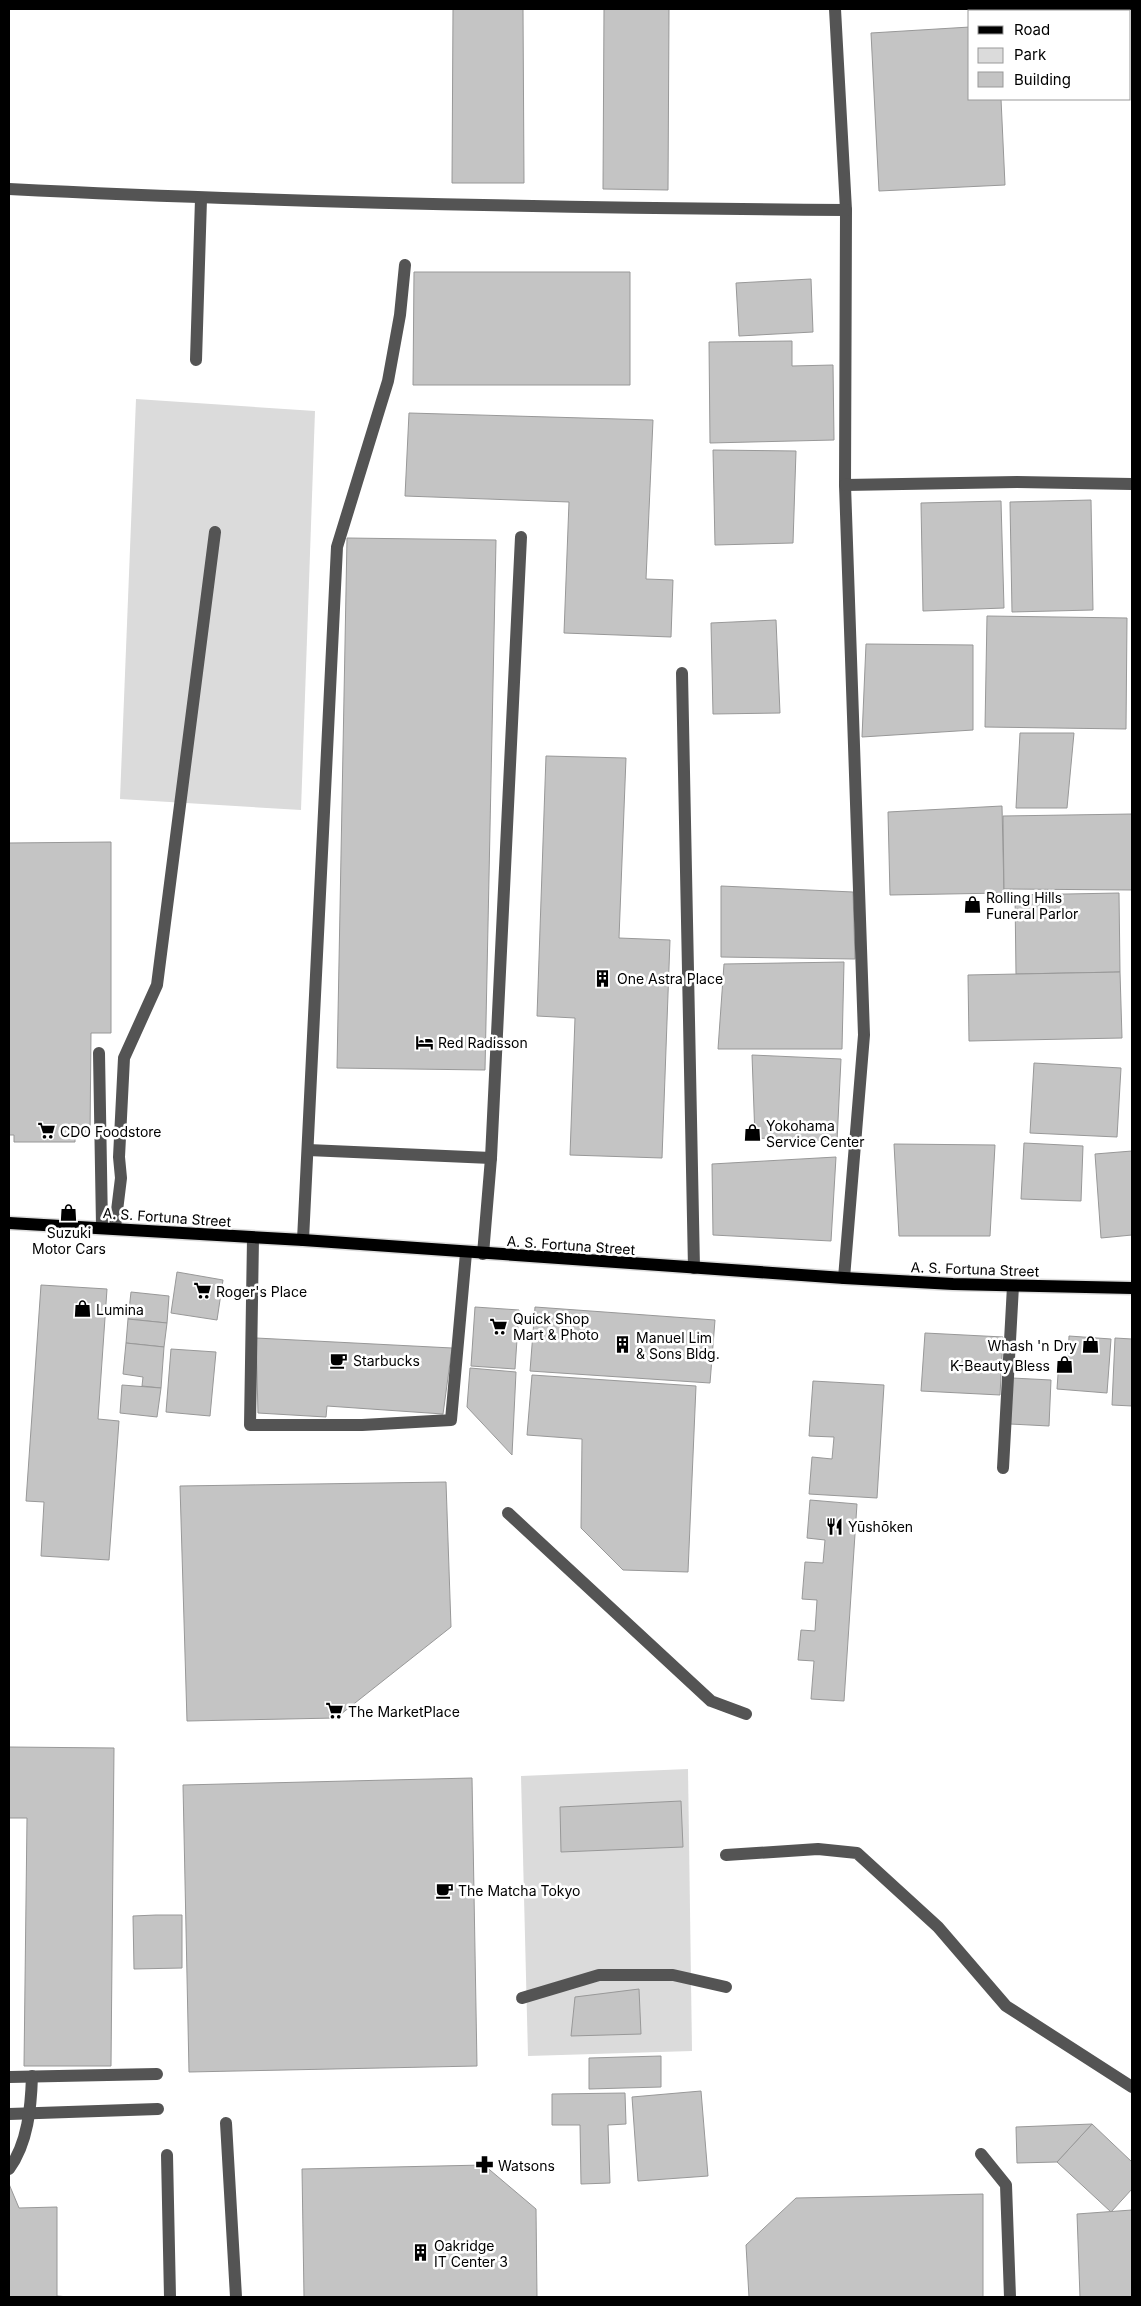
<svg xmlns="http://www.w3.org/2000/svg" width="1141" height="2306" font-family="Inter,sans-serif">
<rect width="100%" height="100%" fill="#fff"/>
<!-- green -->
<g fill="#dbdbdb">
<path d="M136,399L315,411L301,810L120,799Z"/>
<path d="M688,1769L692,2051L528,2056L521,1776Z"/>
</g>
<!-- building -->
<g fill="#c4c4c4" stroke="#989898">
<path d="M453,9H523L524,183H452Z"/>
<path d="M604,9H669L668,190L603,189Z"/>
<path d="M970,27V99H1001L1005,185L879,191L871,33Z"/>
<path d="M414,272H630V385H413Z"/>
<path d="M811,279L813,332L739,336L736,283Z"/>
<path d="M792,341V366L833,365L834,440L710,443L709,342Z"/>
<path d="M409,413L653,420L646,579L673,580L671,637L564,633L569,502L405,496Z"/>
<path d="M713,450L796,451L793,543L715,545Z"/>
<path d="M1091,500L1093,610L1012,612L1010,502Z"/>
<path d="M1001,501L1004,608L923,611L921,503Z"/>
<path d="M347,538L496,540L485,1070L337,1068Z"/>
<path d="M987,616L1127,618L1126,729L985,727Z"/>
<path d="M776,620L780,713L713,714L711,623Z"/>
<path d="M866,644L973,645V730L862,737Z"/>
<path d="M1020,733H1074L1067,808H1016Z"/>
<path d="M546,756L626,758L619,938L670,940L662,1158L570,1155L575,1018L537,1016Z"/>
<path d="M1002,806L1004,893L890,895L888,812Z"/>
<path d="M1132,814V890L1004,889L1003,816Z"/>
<path d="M111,842V1033H91L90,1137H75V1142H14V1135H9V843Z"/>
<path d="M721,886L853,892L855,959L721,957Z"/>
<path d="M1119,893L1120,972L1016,974L1015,895Z"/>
<path d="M844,962L842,1049H718L724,964Z"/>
<path d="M1120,972L1122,1038L969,1041L968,975Z"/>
<path d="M752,1055L841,1059L837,1141L755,1138Z"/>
<path d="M1034,1063L1121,1068L1117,1137L1030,1133Z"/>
<path d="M1024,1143L1083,1146L1081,1201L1021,1199Z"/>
<path d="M894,1144L995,1145L990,1236H899Z"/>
<path d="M1132,1151V1235L1101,1238L1095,1154Z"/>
<path d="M836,1157L831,1241L713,1235L712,1164Z"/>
<path d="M177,1272L223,1280L217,1320L171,1313Z"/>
<path d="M41,1285L107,1289L98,1419L119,1421L109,1560L41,1556L44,1502L26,1501Z"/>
<path d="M131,1292L169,1296L167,1323L128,1319Z"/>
<path d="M475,1307L519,1310L515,1369L471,1366Z"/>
<path d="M535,1307L715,1320L710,1383L530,1371Z"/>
<path d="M128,1319L167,1323L164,1347L126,1343Z"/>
<path d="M925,1333L1003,1337L1000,1395L921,1391Z"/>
<path d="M1069,1336L1111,1339L1107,1393L1057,1389L1059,1360L1068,1361Z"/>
<path d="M256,1338L452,1348L443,1414L327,1406L326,1417L258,1413Z"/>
<path d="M1115,1338L1132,1339V1406L1112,1405Z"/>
<path d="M126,1343L164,1347L161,1388L142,1386L143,1377L123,1374Z"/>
<path d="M171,1349L216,1352L210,1416L166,1412Z"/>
<path d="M470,1368L516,1372L512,1455L467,1407Z"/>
<path d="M532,1375L696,1386L688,1572L623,1570L581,1528L582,1439L527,1435Z"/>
<path d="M1012,1378L1051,1380L1049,1426L1010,1424Z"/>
<path d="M813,1381L884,1385L877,1498L809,1494L812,1457L832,1459L834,1437L809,1436Z"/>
<path d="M122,1385L161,1388L157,1417L120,1413Z"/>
<path d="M446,1482L451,1627L336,1718L187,1721L180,1486Z"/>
<path d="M810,1500L857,1504L844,1701L811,1699L814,1661L798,1660L801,1630L815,1631L817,1600L802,1599L805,1562L823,1563L825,1540L807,1538Z"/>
<path d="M9,1747L114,1748L111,2066H24L27,1818H9Z"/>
<path d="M472,1778L477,2066L189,2072L183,1785Z"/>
<path d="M681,1801L683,1847L561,1852L560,1807Z"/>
<path d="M156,1915H182V1968L134,1969L133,1916Z"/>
<path d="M639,1989L641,2034L571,2036L575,1997Z"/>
<path d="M661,2056V2087L589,2089V2058Z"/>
<path d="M701,2091L708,2176L638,2181L632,2097Z"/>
<path d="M625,2093L626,2124L608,2125L610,2183L581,2184L580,2125H552V2094Z"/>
<path d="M1092,2124L1132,2162V2189L1111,2212L1057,2162Z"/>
<path d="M1092,2124L1057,2162L1017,2163L1016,2127Z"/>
<path d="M484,2165L536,2209L537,2297H304L302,2169Z"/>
<path d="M9,2184L19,2208L57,2207V2296L69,2297H9Z"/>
<path d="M983,2194V2297H749L746,2245L796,2198Z"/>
<path d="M1132,2210V2297H1080L1077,2214Z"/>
</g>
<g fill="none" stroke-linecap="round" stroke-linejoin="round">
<defs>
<path id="major" d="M9,1223L303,1240L844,1278L953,1284L1132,1288"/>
</defs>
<!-- major casing -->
<use href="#major" stroke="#dbdbdb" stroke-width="15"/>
<!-- minor -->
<g stroke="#545454" stroke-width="12">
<path d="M835,9L846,210L845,485L864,1035L844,1278"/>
<path d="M9,189C288,203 567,208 846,210"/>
<path d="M196,360L201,199"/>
<path d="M845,485L1017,482L1132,484"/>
<path d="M682,673L694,1268"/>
<path d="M99,1053L102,1226"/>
<path d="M308,1150L491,1158L483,1254"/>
<path d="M491,1158L521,537"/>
<path d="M115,1227L121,1178L119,1157L124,1058L157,985L215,532"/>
<path d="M253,1238L250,1425H362L451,1420L466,1253"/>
<path d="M303,1240L337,547L388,381L400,315L405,265"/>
<path d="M1003,1468L1013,1286"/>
<path d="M508,1513L711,1701L746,1714"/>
<path d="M726,1855L818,1849L857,1853L938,1927L1006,2006L1132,2087"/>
<path d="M522,1998L599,1975H673L726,1987"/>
<path d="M9,2077L157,2074"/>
<path d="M9,2114L158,2109"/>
<path d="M226,2123L236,2297"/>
<path d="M981,2154L1006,2185L1010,2297"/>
<path d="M167,2155L170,2297"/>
<path d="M9,2169C28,2143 31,2107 32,2076"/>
</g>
<!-- major -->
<use href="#major" stroke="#000" stroke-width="12"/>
</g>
<!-- icons -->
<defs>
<symbol id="shop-bare" viewBox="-9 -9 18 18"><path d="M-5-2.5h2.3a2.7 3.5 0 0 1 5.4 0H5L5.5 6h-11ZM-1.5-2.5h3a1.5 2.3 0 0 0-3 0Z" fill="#000" stroke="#fff" stroke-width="2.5" paint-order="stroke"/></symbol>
<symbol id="building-bare" viewBox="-9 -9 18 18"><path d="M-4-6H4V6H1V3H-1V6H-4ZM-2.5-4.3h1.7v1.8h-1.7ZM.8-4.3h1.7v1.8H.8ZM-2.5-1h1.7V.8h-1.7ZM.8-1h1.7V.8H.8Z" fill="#000" stroke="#fff" stroke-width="2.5" paint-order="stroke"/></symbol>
<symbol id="hotel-bare" viewBox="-9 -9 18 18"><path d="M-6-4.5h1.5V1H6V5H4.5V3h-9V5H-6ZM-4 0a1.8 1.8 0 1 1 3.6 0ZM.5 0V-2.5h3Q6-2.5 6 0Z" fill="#000" stroke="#fff" stroke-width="2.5" paint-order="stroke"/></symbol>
<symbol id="supermarket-bare" viewBox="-9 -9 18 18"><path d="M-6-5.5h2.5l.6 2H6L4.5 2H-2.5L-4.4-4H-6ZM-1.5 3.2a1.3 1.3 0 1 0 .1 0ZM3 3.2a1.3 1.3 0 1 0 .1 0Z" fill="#000" stroke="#fff" stroke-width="2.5" paint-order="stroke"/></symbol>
<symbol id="cafe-bare" viewBox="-9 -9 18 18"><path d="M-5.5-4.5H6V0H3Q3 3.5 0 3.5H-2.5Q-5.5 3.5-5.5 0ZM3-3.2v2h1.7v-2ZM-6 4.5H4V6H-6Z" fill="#000" stroke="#fff" stroke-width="2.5" paint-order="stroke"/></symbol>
<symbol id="restaurant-bare" viewBox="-9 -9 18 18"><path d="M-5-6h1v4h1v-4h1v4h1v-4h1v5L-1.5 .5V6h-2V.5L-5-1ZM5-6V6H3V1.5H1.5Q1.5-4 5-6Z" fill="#000" stroke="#fff" stroke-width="2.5" paint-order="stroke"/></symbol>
<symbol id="pharmacy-bare" viewBox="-9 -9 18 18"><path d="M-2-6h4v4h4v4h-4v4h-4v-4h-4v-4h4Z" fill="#000" stroke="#fff" stroke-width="2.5" paint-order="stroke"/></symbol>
</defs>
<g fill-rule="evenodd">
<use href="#shop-bare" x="960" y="892" width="25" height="25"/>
<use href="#building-bare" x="590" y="966" width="25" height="25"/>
<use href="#hotel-bare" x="412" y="1030" width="25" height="25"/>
<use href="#supermarket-bare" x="34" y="1118" width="25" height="25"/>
<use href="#shop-bare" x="740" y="1120" width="25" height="25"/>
<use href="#shop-bare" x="56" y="1200" width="25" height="25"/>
<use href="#supermarket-bare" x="190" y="1278" width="25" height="25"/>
<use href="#shop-bare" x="70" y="1296" width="25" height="25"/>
<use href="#supermarket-bare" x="486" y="1314" width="25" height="25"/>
<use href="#building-bare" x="610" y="1332" width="25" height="25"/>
<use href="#shop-bare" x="1078" y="1332" width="25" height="25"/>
<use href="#cafe-bare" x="326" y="1348" width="25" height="25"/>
<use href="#shop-bare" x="1052" y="1352" width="25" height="25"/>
<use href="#restaurant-bare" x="822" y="1514" width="25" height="25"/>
<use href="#supermarket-bare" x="322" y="1698" width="25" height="25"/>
<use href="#cafe-bare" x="432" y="1878" width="25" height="25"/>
<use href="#pharmacy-bare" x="472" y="2152" width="25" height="25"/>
<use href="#building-bare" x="408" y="2240" width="25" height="25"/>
</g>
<g text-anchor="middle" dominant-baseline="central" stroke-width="5" stroke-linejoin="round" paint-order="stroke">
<!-- poi labels -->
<g font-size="14" fill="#000" stroke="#fff" text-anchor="start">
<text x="986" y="897">Rolling Hills<tspan x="986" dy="16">Funeral Parlor</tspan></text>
<text x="617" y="978">One Astra Place</text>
<text x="438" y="1042">Red Radisson</text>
<text x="766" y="1125">Yokohama<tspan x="766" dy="16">Service Center</tspan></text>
<text x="60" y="1131">CDO Foodstore</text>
<text x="69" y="1232" text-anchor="middle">Suzuki<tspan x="69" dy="16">Motor Cars</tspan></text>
<text x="216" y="1291">Roger's Place</text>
<text x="96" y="1309">Lumina</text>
<text x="513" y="1318">Quick Shop<tspan x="513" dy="16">Mart &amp; Photo</tspan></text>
<text x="636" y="1337">Manuel Lim<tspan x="636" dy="16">&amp; Sons Bldg.</tspan></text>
<text x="1077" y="1345" text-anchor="end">Whash 'n Dry</text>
<text x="353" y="1360">Starbucks</text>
<text x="1050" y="1365" text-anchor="end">K-Beauty Bless</text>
<text x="848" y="1526">Yūshōken</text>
<text x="348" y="1711">The MarketPlace</text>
<text x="458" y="1890">The Matcha Tokyo</text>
<text x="498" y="2165">Watsons</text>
<text x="434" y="2245">Oakridge<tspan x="434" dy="16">IT Center 3</tspan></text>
</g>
<!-- street labels -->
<g font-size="14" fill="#000" stroke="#fff">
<text transform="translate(167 1217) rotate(4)">A. S. Fortuna Street</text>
<text transform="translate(571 1245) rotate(4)">A. S. Fortuna Street</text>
<text transform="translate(975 1269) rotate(2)">A. S. Fortuna Street</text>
</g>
</g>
<!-- border -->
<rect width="1141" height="2306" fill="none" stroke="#000000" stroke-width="20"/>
<!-- legend -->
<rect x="968" y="10" width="162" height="90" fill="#ffffff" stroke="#999999"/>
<rect x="978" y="26" width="25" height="8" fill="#000000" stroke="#999999"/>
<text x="1014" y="35" font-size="15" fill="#000000">Road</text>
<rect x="978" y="48" width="25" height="15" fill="#dbdbdb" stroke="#999999"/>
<text x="1014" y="60" font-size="15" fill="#000000">Park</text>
<rect x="978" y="72" width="25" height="15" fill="#c4c4c4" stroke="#999999"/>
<text x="1014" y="85" font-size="15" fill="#000000">Building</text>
</svg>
